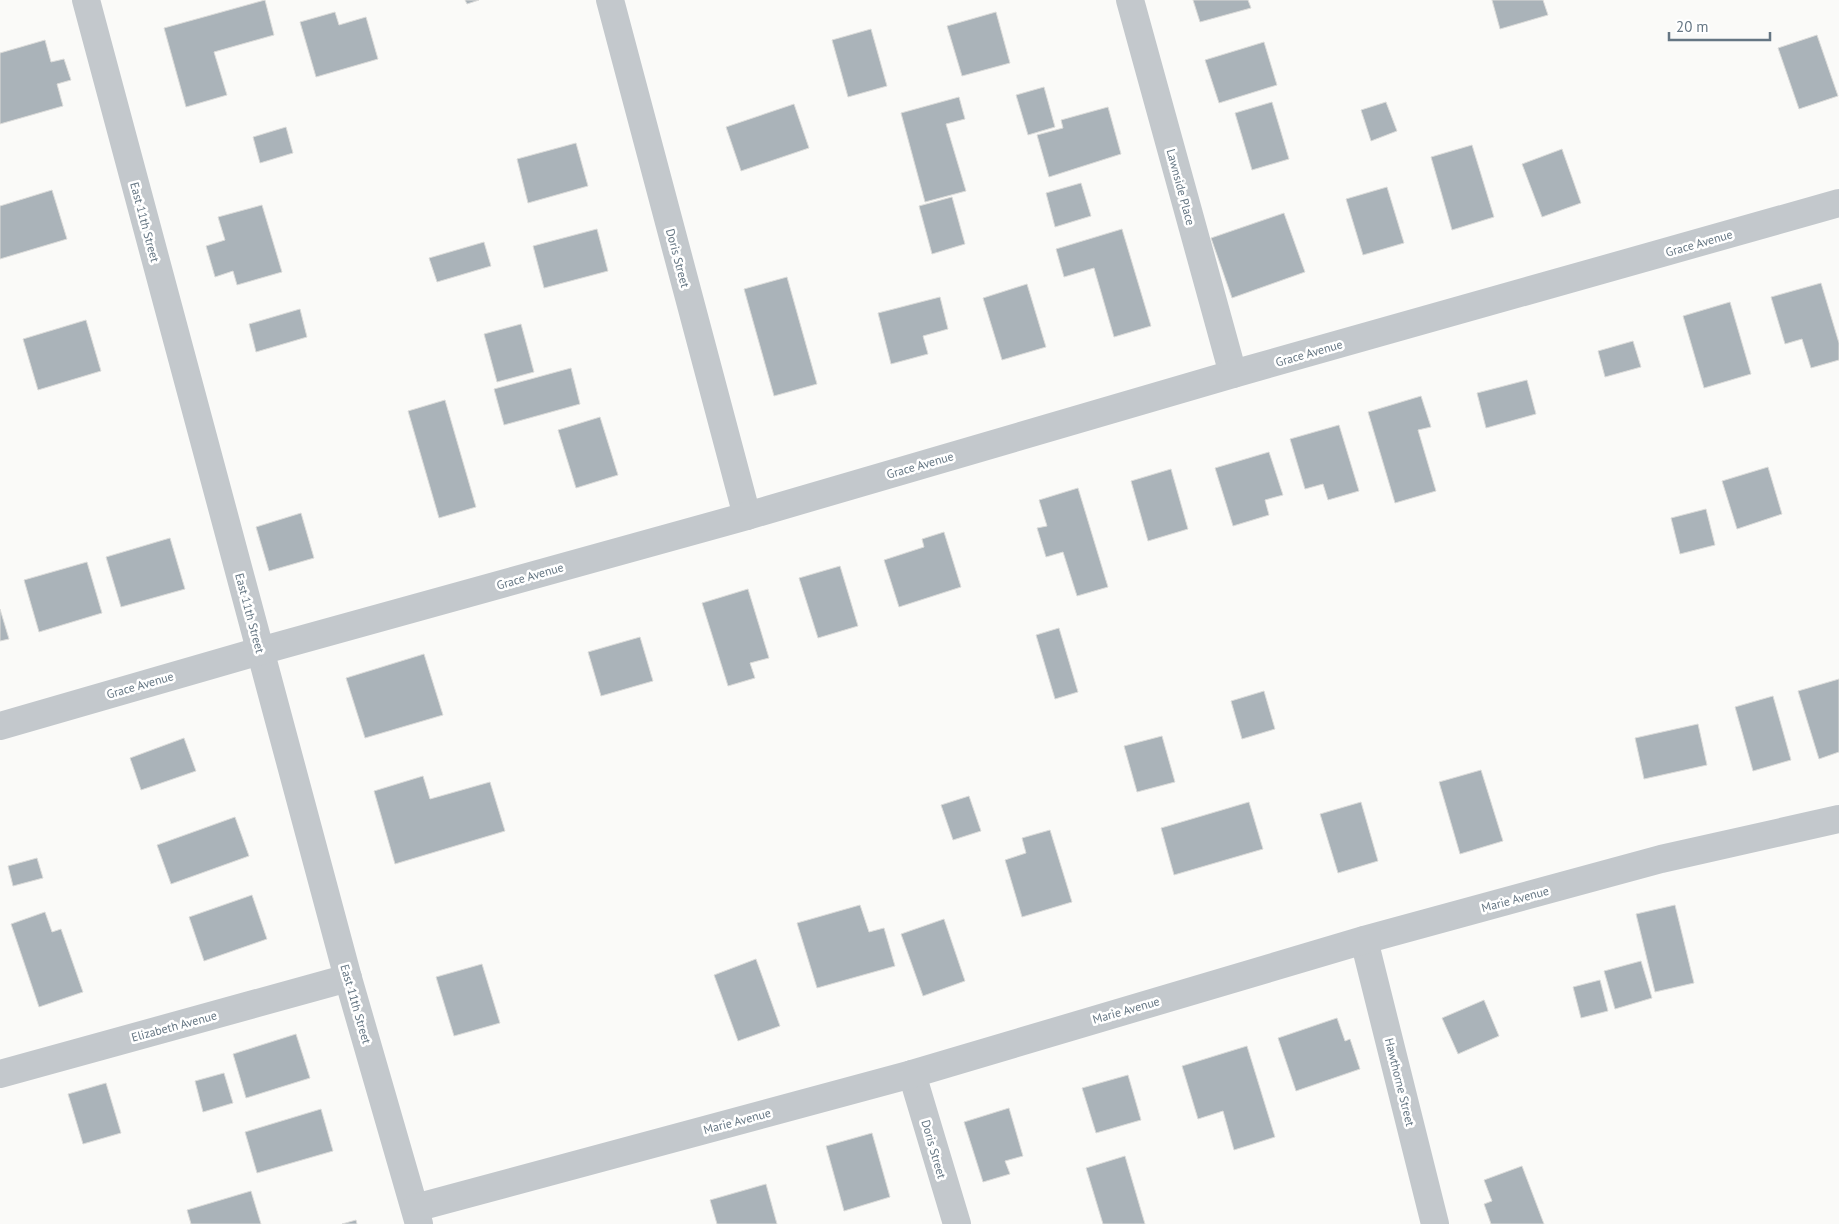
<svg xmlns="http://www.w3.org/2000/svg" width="1839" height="1224" font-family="'PT Sans',sans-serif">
<rect width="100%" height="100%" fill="#fafaf8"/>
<!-- building -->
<g fill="#aab3b9" stroke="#dcdcda">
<path d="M265,0L274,35L214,52L227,95L186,107L164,28Z"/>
<path d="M465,0H479L467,4Z"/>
<path d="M1193,0H1248L1251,8L1200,22Z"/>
<path d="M1492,0H1543L1548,15L1500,29Z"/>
<path d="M335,12L339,25L366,17L378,59L316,77L300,22Z"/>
<path d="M996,12L1010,63L962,76L947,26Z"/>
<path d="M871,29L887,86L848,97L832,40Z"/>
<path d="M1817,35L1838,96L1799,109L1778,48Z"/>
<path d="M45,40L51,62L64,59L71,80L57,84L63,106L0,124V53Z"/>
<path d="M1264,42L1277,85L1219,103L1205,60Z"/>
<path d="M1044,87L1055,127L1028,135L1016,95Z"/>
<path d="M959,97L965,119L946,124L966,191L925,202L901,113Z"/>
<path d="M1272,102L1289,159L1252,170L1235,113Z"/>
<path d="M1386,102L1397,131L1371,141L1361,110Z"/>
<path d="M794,104L809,148L741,171L726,127Z"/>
<path d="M1108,107L1121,154L1049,177L1037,135L1063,128L1061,120Z"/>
<path d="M286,127L293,153L260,163L253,137Z"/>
<path d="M576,143L588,186L528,203L517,159Z"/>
<path d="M1472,145L1494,217L1452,230L1431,157Z"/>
<path d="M1562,149L1581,203L1542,217L1522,164Z"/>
<path d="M1081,183L1091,216L1055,227L1046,193Z"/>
<path d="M1387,187L1404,243L1363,255L1346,199Z"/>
<path d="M52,190L67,239L0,259V206Z"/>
<path d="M952,197L965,244L932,254L919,206Z"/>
<path d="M262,205L282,272L237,285L233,271L215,277L206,246L225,240L218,217Z"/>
<path d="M1284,213L1305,272L1232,298L1211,238Z"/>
<path d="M597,229L608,271L544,288L533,246Z"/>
<path d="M1122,229L1151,326L1114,337L1094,268L1064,277L1056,249Z"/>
<path d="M484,242L491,266L437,282L429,258Z"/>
<path d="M787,277L817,384L774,396L744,289Z"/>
<path d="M1821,283L1839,343V360L1811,368L1802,339L1785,344L1771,297Z"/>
<path d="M1027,284L1046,347L1002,360L983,298Z"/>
<path d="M940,297L948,329L923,336L928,354L891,364L878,313Z"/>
<path d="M1730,302L1751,374L1704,388L1683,316Z"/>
<path d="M300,309L307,337L256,352L249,324Z"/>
<path d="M86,320L101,371L38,390L23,339Z"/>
<path d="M521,324L534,372L497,382L484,334Z"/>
<path d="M1633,341L1641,367L1605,377L1598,351Z"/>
<path d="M571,368L580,404L504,425L494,389Z"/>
<path d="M1527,380L1536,414L1486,428L1477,393Z"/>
<path d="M1421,396L1431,427L1418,430L1436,491L1395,503L1368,412Z"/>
<path d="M445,400L476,507L439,518L408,411Z"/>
<path d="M600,417L618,475L576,488L558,430Z"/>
<path d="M1339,425L1359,491L1328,500L1323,484L1305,489L1290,439Z"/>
<path d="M1269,452L1283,495L1265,500L1269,515L1233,526L1215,468Z"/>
<path d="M1768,467L1782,514L1737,529L1722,481Z"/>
<path d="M1171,469L1188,529L1148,541L1131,481Z"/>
<path d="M1078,488L1108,587L1077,596L1063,552L1046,557L1037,528L1047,526L1039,500Z"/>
<path d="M1706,509L1715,545L1680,554L1671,518Z"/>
<path d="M301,513L314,558L269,571L256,527Z"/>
<path d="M944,532L961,587L899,607L884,560L924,547L922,539Z"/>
<path d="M170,538L185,589L121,607L106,557Z"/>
<path d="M87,562L102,613L39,632L24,580Z"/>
<path d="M840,566L858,626L818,638L799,578Z"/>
<path d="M748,589L769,658L750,663L755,678L728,686L702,603Z"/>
<path d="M0,609L9,639L0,641Z"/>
<path d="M1059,628L1078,692L1055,699L1036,635Z"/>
<path d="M640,637L653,681L601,696L588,652Z"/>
<path d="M424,654L443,715L365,738L346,678Z"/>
<path d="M1839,679V752L1819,759L1798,691Z"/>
<path d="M1264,691L1275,729L1242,739L1231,701Z"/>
<path d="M1773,696L1791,760L1753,771L1735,707Z"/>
<path d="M1698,724L1707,765L1644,779L1635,738Z"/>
<path d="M1162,736L1175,782L1137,792L1124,746Z"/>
<path d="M184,738L196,771L141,790L130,758Z"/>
<path d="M1481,770L1503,841L1460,854L1439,782Z"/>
<path d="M423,776L430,799L490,782L505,831L395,864L374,791Z"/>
<path d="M969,796L981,831L953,840L941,805Z"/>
<path d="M1249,802L1263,849L1174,875L1161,828Z"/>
<path d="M1361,802L1378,861L1338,873L1320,814Z"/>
<path d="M235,817L249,856L171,884L157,845Z"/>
<path d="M1050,830L1072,902L1022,917L1005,860L1026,853L1022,838Z"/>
<path d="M37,858L43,878L13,886L8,866Z"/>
<path d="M252,895L267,939L204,961L189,917Z"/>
<path d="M860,905L869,932L884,928L895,966L817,988L797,923Z"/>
<path d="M1675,905L1694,983L1655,992L1636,914Z"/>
<path d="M45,912L52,932L61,929L83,992L39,1007L11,924Z"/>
<path d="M944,919L965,981L923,996L901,934Z"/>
<path d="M756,959L780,1026L738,1041L714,975Z"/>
<path d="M1641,961L1652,998L1615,1009L1604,971Z"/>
<path d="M482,964L500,1023L454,1036L436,977Z"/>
<path d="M1600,980L1608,1011L1581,1018L1573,987Z"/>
<path d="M1484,1000L1499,1036L1458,1054L1442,1018Z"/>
<path d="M1337,1018L1345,1041L1350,1039L1360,1069L1296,1091L1278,1038Z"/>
<path d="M296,1034L310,1078L246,1098L233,1054Z"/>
<path d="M1247,1046L1275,1137L1234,1150L1223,1111L1198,1119L1182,1066Z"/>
<path d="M224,1073L233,1103L203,1112L195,1081Z"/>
<path d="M1128,1075L1141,1120L1096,1133L1082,1088Z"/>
<path d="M106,1083L121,1133L83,1144L68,1094Z"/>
<path d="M1009,1108L1023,1156L1005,1161L1010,1174L983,1182L964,1122Z"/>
<path d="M321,1109L333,1151L257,1173L245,1132Z"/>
<path d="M872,1133L890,1197L844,1211L826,1146Z"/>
<path d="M1125,1156L1145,1224H1103L1086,1168Z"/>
<path d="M1522,1166L1544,1224H1491L1484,1204L1492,1201L1484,1180Z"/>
<path d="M766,1184L777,1224H717L710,1200Z"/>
<path d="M251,1191L261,1224H191L187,1210Z"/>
<path d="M356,1220L357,1224H342Z"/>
</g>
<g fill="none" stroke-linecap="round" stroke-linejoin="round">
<!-- street -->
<g stroke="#c3c8cc" stroke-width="28">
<path d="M86,0L348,978L419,1224"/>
<path d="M610,0L747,516"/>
<path d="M1130,0L1233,374"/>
<path d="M0,726L260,651L747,516L1233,374L1839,203"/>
<path d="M1364,940L1435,1224"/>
<path d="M0,1074L348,978"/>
<path d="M912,1074L957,1224"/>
<path d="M415,1208L912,1074L1364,940L1661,859L1839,819"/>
</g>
</g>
<g text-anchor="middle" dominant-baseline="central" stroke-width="5" stroke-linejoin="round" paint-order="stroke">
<!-- street labels -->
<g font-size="12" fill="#657683" stroke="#fff">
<text transform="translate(1181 187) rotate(75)">Lawnside Place</text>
<text transform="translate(145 222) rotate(75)">East 11th Street</text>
<text transform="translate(1699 243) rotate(-16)">Grace Avenue</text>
<text transform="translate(678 258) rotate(75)">Doris Street</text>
<text transform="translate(1309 353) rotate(-16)">Grace Avenue</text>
<text transform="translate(920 465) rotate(-16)">Grace Avenue</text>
<text transform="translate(530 576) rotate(-16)">Grace Avenue</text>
<text transform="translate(250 613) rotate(75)">East 11th Street</text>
<text transform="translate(140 685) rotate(-16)">Grace Avenue</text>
<text transform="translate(1515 899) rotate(-15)">Marie Avenue</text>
<text transform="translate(356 1004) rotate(74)">East 11th Street</text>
<text transform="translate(1126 1010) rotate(-16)">Marie Avenue</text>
<text transform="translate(174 1026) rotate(-15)">Elizabeth Avenue</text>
<text transform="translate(1400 1082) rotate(76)">Hawthorne Street</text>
<text transform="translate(737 1121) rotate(-15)">Marie Avenue</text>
<text transform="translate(934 1149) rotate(74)">Doris Street</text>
</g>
</g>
<!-- scale -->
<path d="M1669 32v8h101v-8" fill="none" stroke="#657683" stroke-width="2.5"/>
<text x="1676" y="32" font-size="15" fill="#657683" stroke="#ffffff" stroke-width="4" paint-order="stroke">20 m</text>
</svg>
